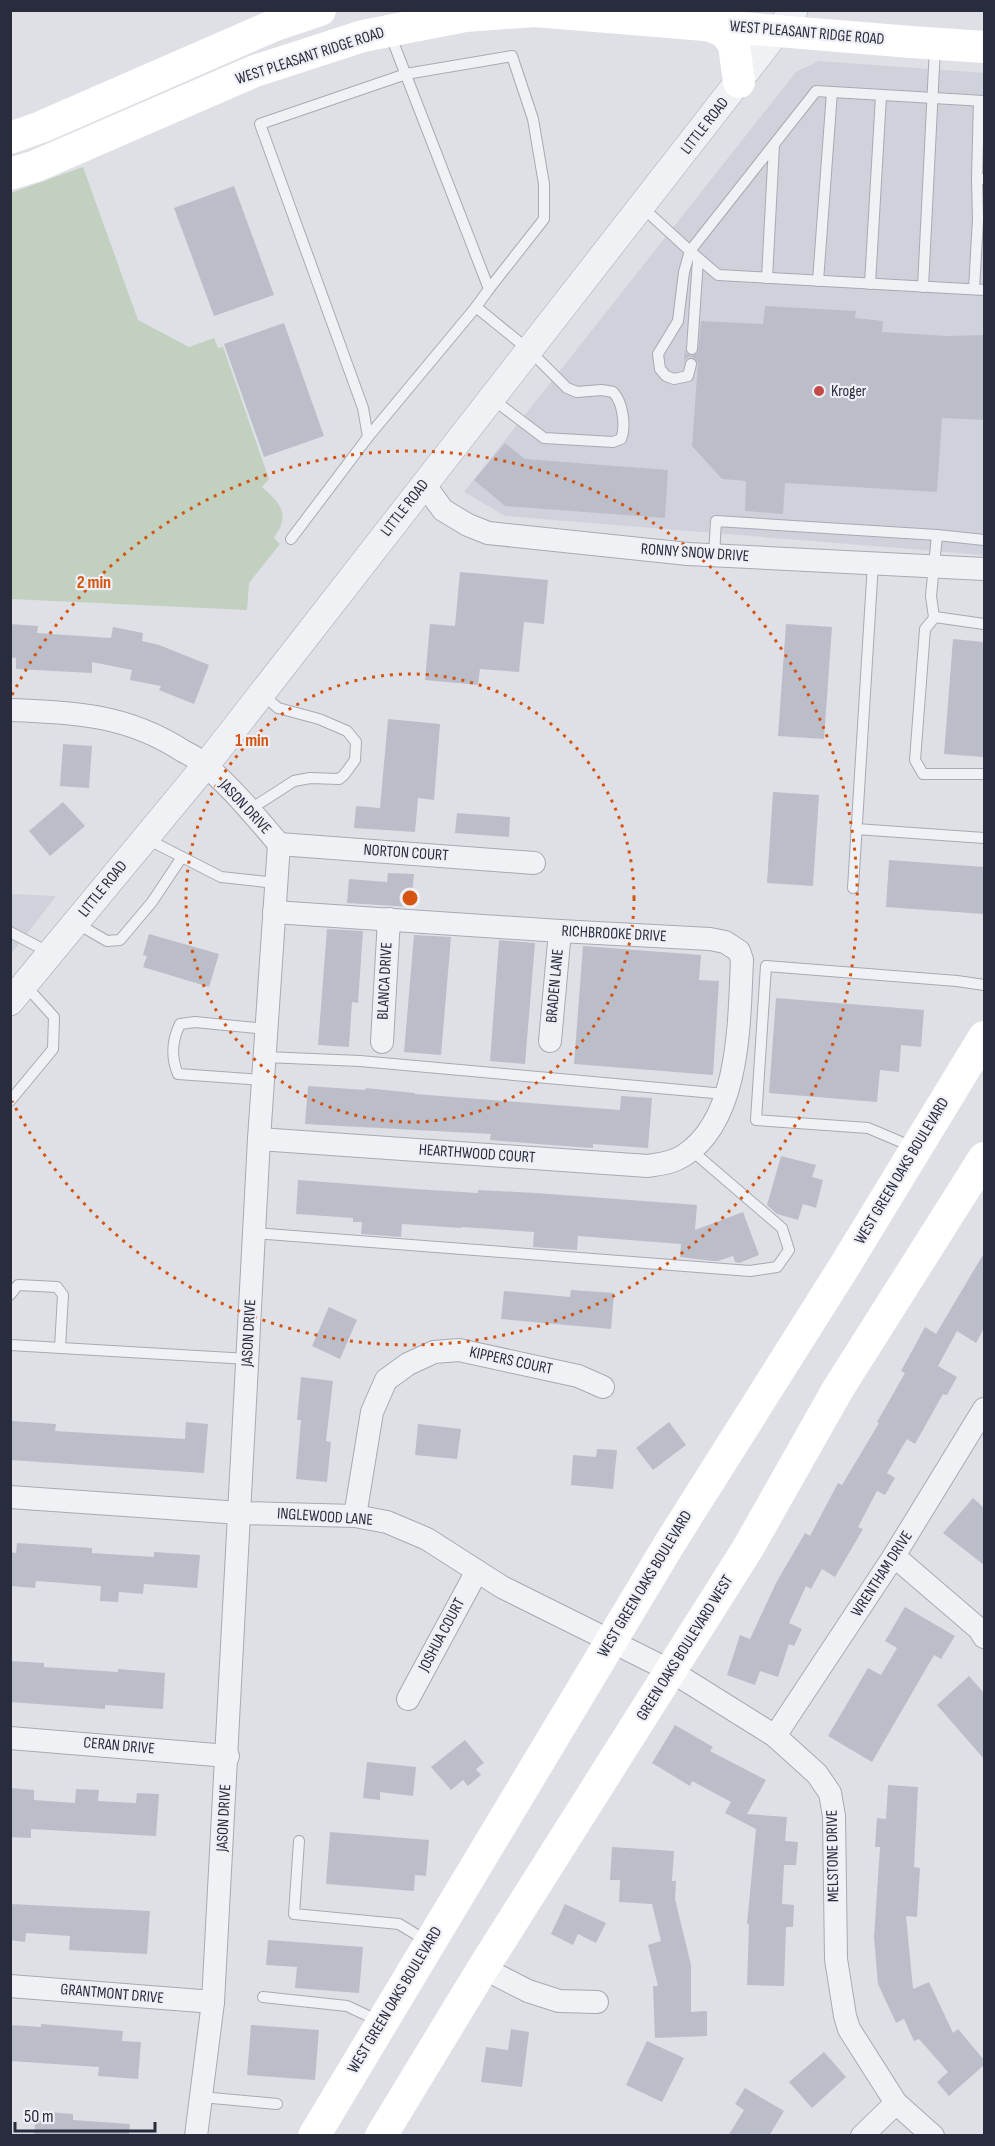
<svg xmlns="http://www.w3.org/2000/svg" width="995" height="2146" font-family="'Sofia Sans Condensed',sans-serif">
<rect width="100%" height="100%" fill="#dee0e6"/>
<!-- built -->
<g fill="#d0d2db">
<path d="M819,61L984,73V555L505,516L464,492L796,72Z"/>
<path d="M11,894L56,896L11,954Z"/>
</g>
<!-- green -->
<path fill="#c1d0bf" d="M83,167L138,320L189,347L214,338L218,348L223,347L269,479L262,487C282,505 290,514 274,538L280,544L249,583L247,610L11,599V193Z"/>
<!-- building -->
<g fill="#bbbec9">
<path d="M234,186L274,295L214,316L174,208Z"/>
<path d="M765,306L856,311L855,318L883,321L882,332L947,336L984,335V420L942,418L937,492L785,483L783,514L745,511L746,481L722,479L692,446L698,363L692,357H688L684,361L685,349L686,353L691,356L698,353L701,321L763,324Z"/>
<path d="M284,323L324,436L264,457L224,344Z"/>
<path d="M505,443L525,459L668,470L665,518L505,506L474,480Z"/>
<path d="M460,572L548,580L544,624L524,622L519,672L480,669L478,685L425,680L430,624L455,626Z"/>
<path d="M10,624L38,626L37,633L111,638L113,627L143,633L142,641L159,645L209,665L194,704L159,690L161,686L130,680L132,670L92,662V673L16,669V658L10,657Z"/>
<path d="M786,624L832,627L824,739L778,736Z"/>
<path d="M953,639L984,642V757L944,754Z"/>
<path d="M388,719L440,724L434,800L418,798L415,832L354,828L356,806L380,808Z"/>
<path d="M63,744L92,746L89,788L60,786Z"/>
<path d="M773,792L819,795L813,886L767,883Z"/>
<path d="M63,802L85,826L50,856L29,831Z"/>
<path d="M457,813L510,817L509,837L455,833Z"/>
<path d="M889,860L984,867V914L886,907Z"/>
<path d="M388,873L414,874L411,907L347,903L349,879L387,882Z"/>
<path d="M327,929L363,931L358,1003L352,1002L349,1047L318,1045Z"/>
<path d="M149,934L219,954L209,987L143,967L147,956L143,955Z"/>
<path d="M414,935L451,937L441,1055L404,1052Z"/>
<path d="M499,940L535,943L525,1064L490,1061Z"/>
<path d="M583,946L701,955L699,980L719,981L713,1075L574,1064Z"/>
<path d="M776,998L924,1010L921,1047L901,1045L899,1072L880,1070L877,1102L769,1093Z"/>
<path d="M308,1086L365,1090L366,1088L415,1093V1094L620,1110L621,1096L652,1098L648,1148L593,1144V1148L551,1145L490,1140L491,1134L305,1124Z"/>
<path d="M781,1156L816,1165L812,1177L823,1180L816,1208L803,1204L798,1220L777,1214L767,1205Z"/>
<path d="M298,1180L415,1189L478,1193V1190L536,1193L697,1205L695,1230L743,1212L759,1255L739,1263L735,1262L733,1256L718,1261H713L680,1257L681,1244L578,1236L577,1250L533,1247L534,1232L462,1227L461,1228L402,1224L401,1237L361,1234L362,1222H353V1218L296,1214Z"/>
<path d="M984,1253V1328L976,1343L957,1331L938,1366L957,1377L947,1395L943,1394L915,1444L907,1439L887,1473L895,1478L885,1495L877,1491L858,1527L863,1529L835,1577L822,1569L811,1589L806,1586L789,1623L802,1629L794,1646L789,1644L778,1677L760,1671L755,1685L727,1675L740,1635L750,1639L776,1583L805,1533L810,1536L838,1483L842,1485L879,1423L877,1422L905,1373L901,1371L925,1327L936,1334Z"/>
<path d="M571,1290L614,1293L611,1329L501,1319L504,1291L570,1297Z"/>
<path d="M329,1307L357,1320L340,1359L312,1346Z"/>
<path d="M301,1377L333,1381L326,1441L331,1442L327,1482L296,1479L301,1420H297Z"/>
<path d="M12,1421L56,1424L55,1431L185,1439L186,1422L208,1424L204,1473L10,1460Z"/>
<path d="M669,1422L686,1445L653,1470L636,1448Z"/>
<path d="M418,1424L461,1429L457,1459L415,1455Z"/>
<path d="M597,1449L617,1450L613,1489L571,1485L573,1455L596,1457Z"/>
<path d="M973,1498L984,1508V1565L943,1533Z"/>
<path d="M17,1543L92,1548V1553L154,1557V1552L200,1555L197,1588L144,1584L143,1594L119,1592L118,1602L100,1601L101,1586L36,1581L35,1588L10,1586V1552L16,1553Z"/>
<path d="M905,1607L955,1636L941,1659L934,1655L872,1762L828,1736L868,1668L881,1675L897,1648L885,1641Z"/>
<path d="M10,1661L44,1663V1667L118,1672V1669L165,1673L163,1709L105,1705V1709L10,1702Z"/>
<path d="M969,1676L984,1693V1759L937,1705Z"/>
<path d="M675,1725L713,1747L710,1751L766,1780L747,1814L787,1817L785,1841L798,1842L796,1865H784L782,1904L794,1905L793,1927H786L784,1986L747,1985L749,1924H747L756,1829L725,1813L731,1802L692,1781L690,1786L652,1763Z"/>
<path d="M465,1740L484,1763L476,1769L481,1775L468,1786L463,1780L451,1790L431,1767Z"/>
<path d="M367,1762L416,1767L413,1796L380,1792V1800L363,1798Z"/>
<path d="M888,1785L918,1787L914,1867L920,1868L917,1917L906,1916L913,1989L929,1982L953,2033L958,2029L984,2060V2065L949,2096L937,2082L948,2072L919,2039L914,2041L904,2019L896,2023L878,1984L874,1937L880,1847H875L877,1818L886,1819Z"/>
<path d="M10,1788L34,1790V1800L75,1803L76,1789L99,1790L98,1801L136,1803L137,1793L159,1794L156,1836L31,1829V1838L10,1837Z"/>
<path d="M330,1832L429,1840L426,1876L415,1875L414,1891L326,1884Z"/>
<path d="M612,1847L674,1851L672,1881H676L675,1899L691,1965V2012L707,2011V2036L655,2038L653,1986H658L648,1945L661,1941L652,1904L619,1902L620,1880H610Z"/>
<path d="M10,1904L150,1911L147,1954L69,1950L70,1936L26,1933L25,1942L10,1940Z"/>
<path d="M565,1904L606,1923L596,1943L578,1934L573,1945L551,1934Z"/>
<path d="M268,1940L363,1947L359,1993L295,1988L297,1967L266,1965Z"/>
<path d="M41,2024L123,2031L122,2041L141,2042L138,2079L98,2076L99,2067L10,2061V2025L41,2027Z"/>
<path d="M251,2025L319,2030L315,2080L247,2075Z"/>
<path d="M511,2029L529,2032L522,2087L481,2082L486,2047L508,2050Z"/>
<path d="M647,2041L684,2058L662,2102L626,2085Z"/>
<path d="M824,2052L846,2077L812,2108L789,2082Z"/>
<path d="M745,2088L784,2111L769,2136H728L744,2110L735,2104Z"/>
<path d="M36,2111L73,2114V2120L130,2124L129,2136H34Z"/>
</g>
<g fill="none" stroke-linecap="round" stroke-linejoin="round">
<defs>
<g id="service">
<path d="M390,34L489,289L476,307L529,350L567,388L577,392L602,390L613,392C623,402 626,427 621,439L613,442L544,438L491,398"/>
<path d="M979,101L977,179H984"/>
<path d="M642,207L690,251L816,91L984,101"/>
<path d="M767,278L774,145"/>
<path d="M818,281L832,92"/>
<path d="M870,284L881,96"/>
<path d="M923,287L935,47"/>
<path d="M974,289L978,219L977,179"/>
<path d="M692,349L698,259"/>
<path d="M691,364L688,376L674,379L666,376L660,369L658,354L678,321L684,272L690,251L718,275L984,290"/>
<path d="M368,437L363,408L260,124L406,74L512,56L533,119L544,184V219L489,289"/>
<path d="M291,539L368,437L476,307"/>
<path d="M714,555L716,521L937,535L984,540"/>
<path d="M934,617L931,596L937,535"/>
<path d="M984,624L935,617L925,629L915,760L923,774H984"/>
<path d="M249,810L294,781L310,778L339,779L344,775L355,760L356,742L347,731L319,719L278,708L263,695"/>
<path d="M856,829L984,838"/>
<path d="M145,838L221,877L276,883"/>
<path d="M853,888L873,563"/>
<path d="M76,923L107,941L120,940L152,902L182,857"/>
<path d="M10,932L50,953"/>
<path d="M265,1057L360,1061L725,1094"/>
<path d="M263,1080L178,1074C171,1058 172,1040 180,1024L195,1022L266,1029"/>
<path d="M10,1101L53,1049L54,1017L25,985"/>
<path d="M913,1147L868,1128L756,1120L766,966L957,981L984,985"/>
<path d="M254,1233L750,1271L777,1267L789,1250L782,1228L691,1150"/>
<path d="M10,1295L18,1285L57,1287L63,1295L60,1348"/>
<path d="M10,1345L248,1359"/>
<path d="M299,1841L294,1914L399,1924L427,1941"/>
<path d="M263,1997L347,2006L379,2021"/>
<path d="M201,2097L277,2104"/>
</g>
<g id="minor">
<path d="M424,484L443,510L468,525L488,533L688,554L984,569"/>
<path d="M10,710C74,712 128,715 183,751C191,755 200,760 206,766C233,789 256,817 279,844L259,1139L213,2002L196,2136"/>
<path d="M279,844L534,863"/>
<path d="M550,1041L560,931"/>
<path d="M382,1042L389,919"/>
<path d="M259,1139L648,1166C660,1164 672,1163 683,1156C741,1120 739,1020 742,960L739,951L725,942L710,939L560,931L274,912"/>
<path d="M10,1497L240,1513L355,1516L387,1522L427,1539L502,1587L671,1671L775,1736L817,1774L830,1793L834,1816L836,1959L845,2016L849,2029L896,2103L933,2136"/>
<path d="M355,1516L372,1412L386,1380L408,1364L434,1352L459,1350L578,1376L603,1387"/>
<path d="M894,1556L979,1629L984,1637"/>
<path d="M408,1699L477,1571"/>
<path d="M775,1736L894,1556L984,1409"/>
<path d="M10,1738L228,1756"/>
<path d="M483,1968L528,1991L559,2001L597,2002"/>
<path d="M10,1986L213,2002"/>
<path d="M862,2136L896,2103"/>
</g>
<path id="tertiary" d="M10,1002L206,765L794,10"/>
</defs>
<!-- service casing -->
<use href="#service" stroke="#a7aab3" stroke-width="12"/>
<!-- minor casing -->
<use href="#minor" stroke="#a7aab3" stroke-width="24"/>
<!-- tertiary casing -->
<use href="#tertiary" stroke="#a7aab3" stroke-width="28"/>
<!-- service -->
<use href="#service" stroke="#f0f1f5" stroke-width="10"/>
<!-- minor -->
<use href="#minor" stroke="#f0f1f5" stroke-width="22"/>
<!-- tertiary -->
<use href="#tertiary" stroke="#f0f1f5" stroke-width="27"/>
<!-- secondary -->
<g stroke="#fff" stroke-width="32">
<path d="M705,24L725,32L734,45L739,82"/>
<path d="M10,138L41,127L275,25L320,10"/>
<path d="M10,174L36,166L255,71L363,36L465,16L535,11L911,42L984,47"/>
<path d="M314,2136L670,1543L844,1267L984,1037"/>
<path d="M381,2136L483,1968L748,1548L838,1389L984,1158"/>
</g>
</g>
<!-- distance rings -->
<g fill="none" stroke="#d55411" stroke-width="3" stroke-dasharray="3 6">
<circle cx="410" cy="898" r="224"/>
<path d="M12 695A447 447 0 1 1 12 1101"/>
</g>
<!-- markers -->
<circle fill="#c44a4a" stroke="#edeff4" stroke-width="2" cx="819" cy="391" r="6"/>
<g text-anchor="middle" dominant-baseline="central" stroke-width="4.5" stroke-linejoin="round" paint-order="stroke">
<!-- street labels -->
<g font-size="16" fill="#282c3c" stroke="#edeff4">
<text transform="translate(807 33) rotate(5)">WEST PLEASANT RIDGE ROAD</text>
<text transform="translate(310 56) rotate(-18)">WEST PLEASANT RIDGE ROAD</text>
<text transform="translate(705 126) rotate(-52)">LITTLE ROAD</text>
<text transform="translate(405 508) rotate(-52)">LITTLE ROAD</text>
<text transform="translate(695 553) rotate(4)">RONNY SNOW DRIVE</text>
<text transform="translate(245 807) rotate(47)">JASON DRIVE</text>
<text transform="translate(406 853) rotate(4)">NORTON COURT</text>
<text transform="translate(103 889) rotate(-51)">LITTLE ROAD</text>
<text transform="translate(614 934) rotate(3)">RICHBROOKE DRIVE</text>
<text transform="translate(385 981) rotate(-87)">BLANCA DRIVE</text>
<text transform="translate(555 986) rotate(-85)">BRADEN LANE</text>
<text transform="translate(477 1154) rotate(4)">HEARTHWOOD COURT</text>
<text transform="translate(902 1171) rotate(-59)">WEST GREEN OAKS BOULEVARD</text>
<text transform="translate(249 1333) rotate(-87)">JASON DRIVE</text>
<text transform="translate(511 1361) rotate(12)">KIPPERS COURT</text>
<text transform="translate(325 1517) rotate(4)">INGLEWOOD LANE</text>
<text transform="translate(882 1574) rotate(-57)">WRENTHAM DRIVE</text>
<text transform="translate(645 1584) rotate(-59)">WEST GREEN OAKS BOULEVARD</text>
<text transform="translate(442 1635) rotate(-62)">JOSHUA COURT</text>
<text transform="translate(685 1648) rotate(-58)">GREEN OAKS BOULEVARD WEST</text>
<text transform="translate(119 1746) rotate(5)">CERAN DRIVE</text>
<text transform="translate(224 1818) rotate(-87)">JASON DRIVE</text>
<text transform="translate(833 1856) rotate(-91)">MELSTONE DRIVE</text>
<text transform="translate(112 1994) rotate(5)">GRANTMONT DRIVE</text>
<text transform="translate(395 2000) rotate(-59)">WEST GREEN OAKS BOULEVARD</text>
</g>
<!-- poi labels -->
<g font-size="16" fill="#282c3c" stroke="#edeff4" text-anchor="start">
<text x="831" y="391">Kroger</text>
</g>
</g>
<circle cx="410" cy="898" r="9" fill="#d55411" stroke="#edeff4" stroke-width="3"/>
<g font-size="18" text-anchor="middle" font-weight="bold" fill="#d55411" stroke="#edeff4" stroke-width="4.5" stroke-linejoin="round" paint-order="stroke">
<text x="94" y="588">2 min</text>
<text x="252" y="746">1 min</text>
</g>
<!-- border -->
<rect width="995" height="2146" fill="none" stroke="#282c3c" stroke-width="24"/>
<!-- scale -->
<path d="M15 2122v9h140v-9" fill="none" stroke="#282c3c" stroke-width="3"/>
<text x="24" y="2122" font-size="18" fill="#282c3c" stroke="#edeff4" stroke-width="4.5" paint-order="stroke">50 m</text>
</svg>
